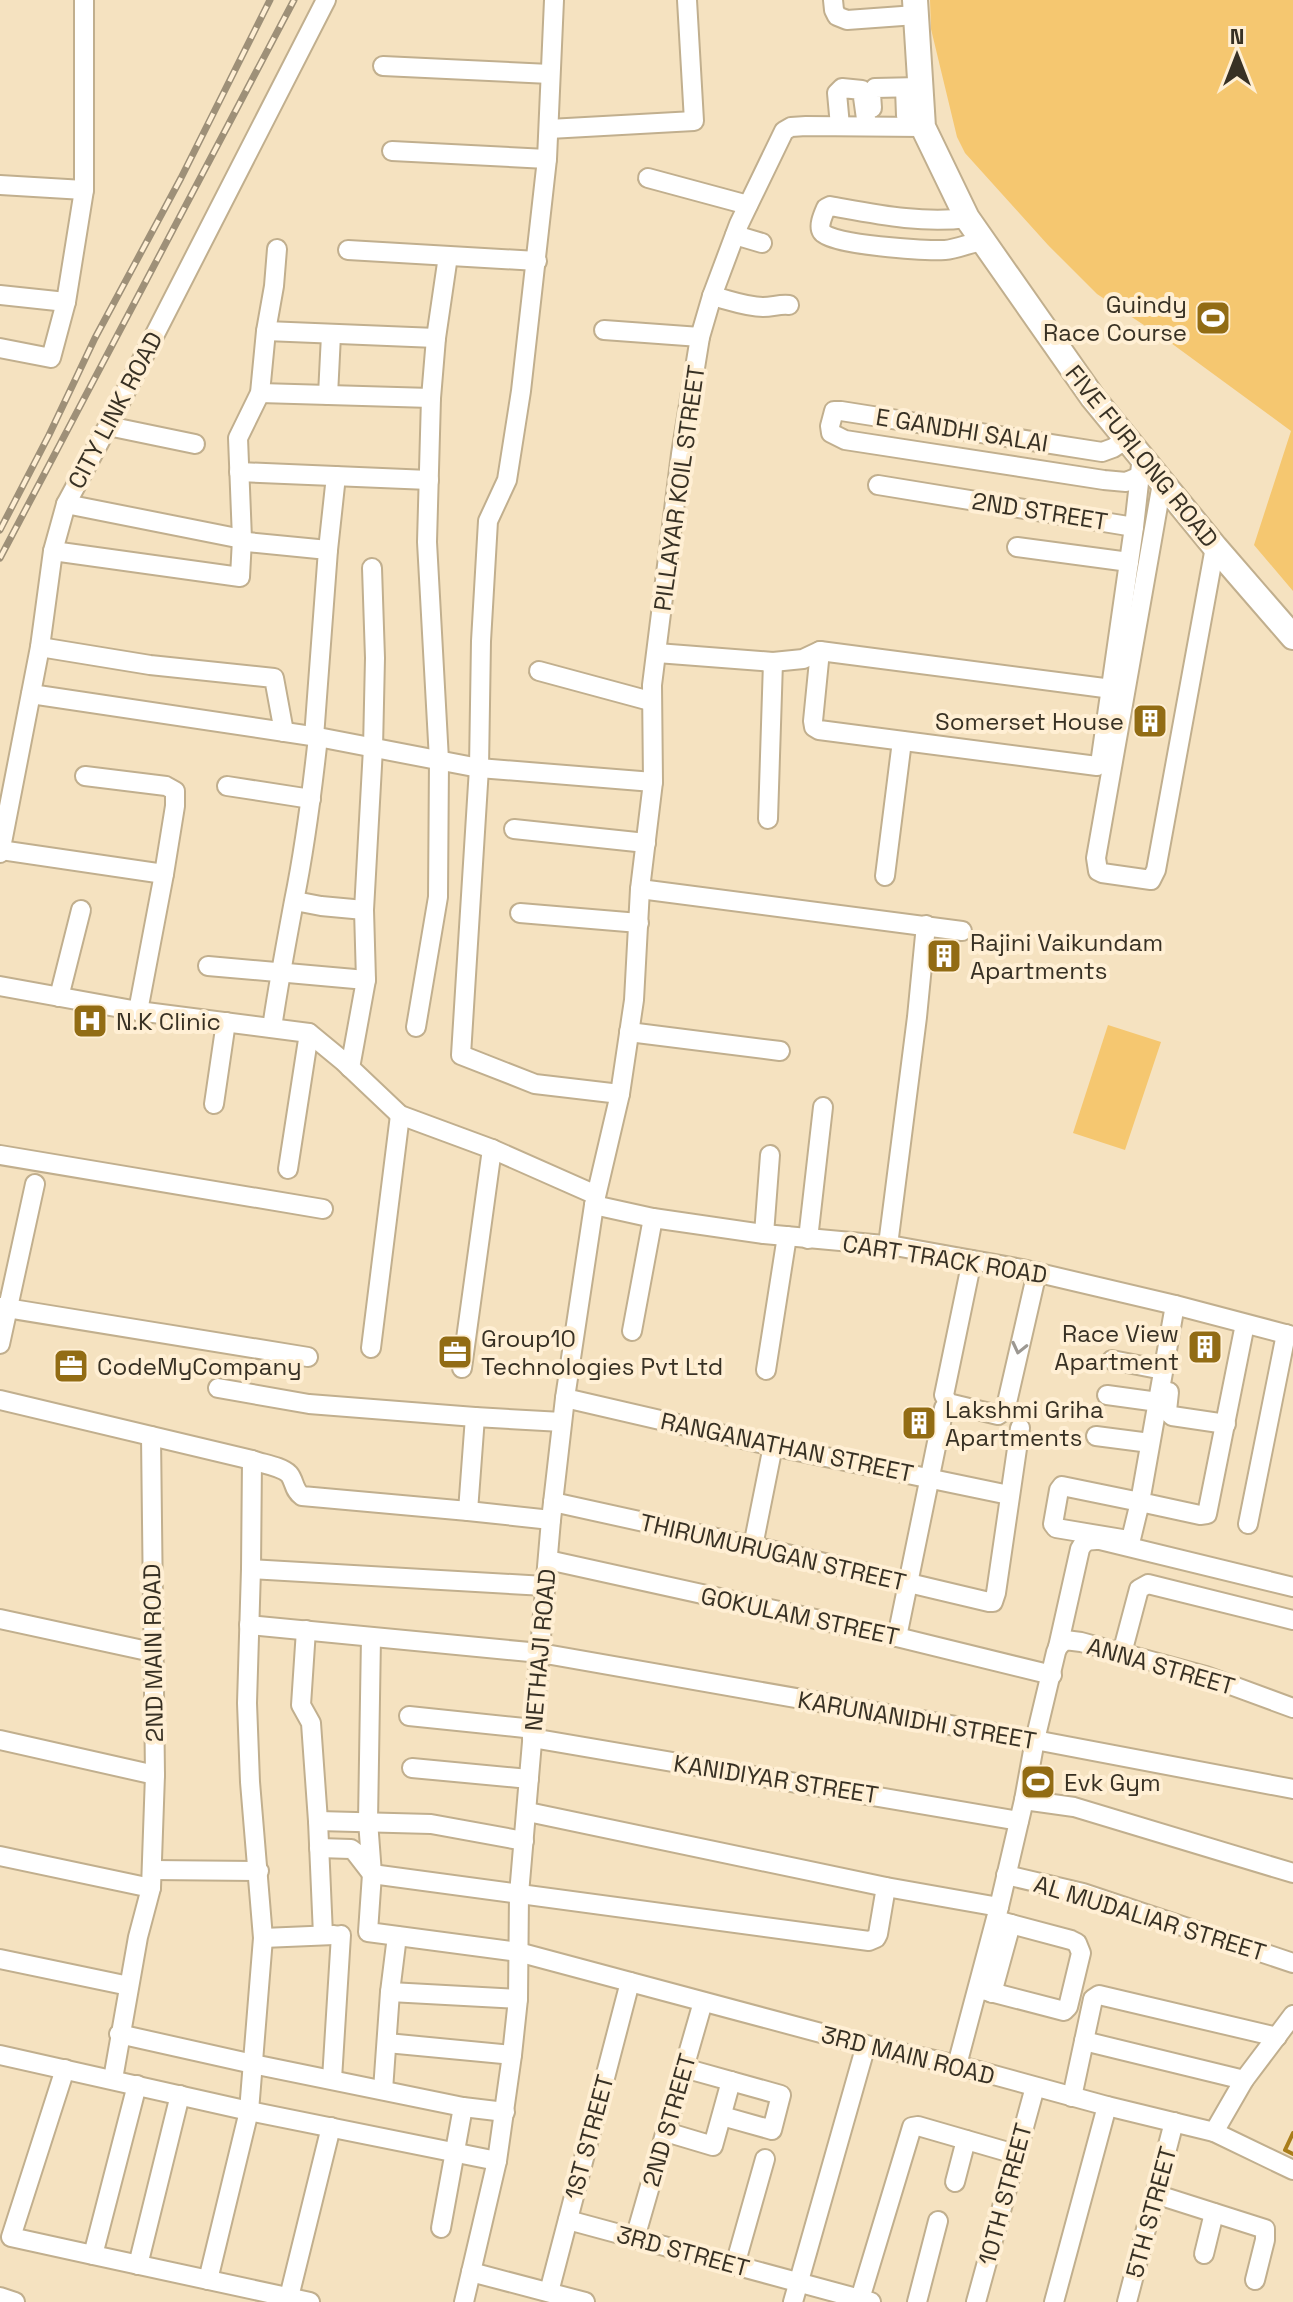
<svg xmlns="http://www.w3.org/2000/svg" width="1293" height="2302" font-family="'Space Grotesk',sans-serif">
<rect width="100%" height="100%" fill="#f5e2c0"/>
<!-- green -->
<g fill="#f5c770">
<path d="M930,0H1293V591L1254,545L1291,431L1171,343L1097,294L1048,245L965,153L957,137L931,29Z"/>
<path d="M1108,1025L1161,1042L1125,1150L1073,1133Z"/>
</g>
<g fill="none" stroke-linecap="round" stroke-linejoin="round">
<!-- stream -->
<path stroke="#a97d1a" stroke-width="4" d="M1293,2133L1285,2150L1293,2154"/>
<defs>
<g id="minor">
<path d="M554,0L547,159L521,391L507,480L488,521L481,641L479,768L461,1055L535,1084L620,1094"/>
<path d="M833,0L834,10L837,16L847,20L916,15"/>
<path d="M383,66L550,74"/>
<path d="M905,88L906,116"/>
<path d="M872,108L871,94L875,88L920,87"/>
<path d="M840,126L837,93L842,88L862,90L867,126"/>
<path d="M549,129L694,121L687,0"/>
<path d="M392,151L547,159"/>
<path d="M648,178L748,205"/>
<path d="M0,185L84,190"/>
<path d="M967,218C921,224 875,214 830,206L826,208C823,215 818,226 822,232C830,245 927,251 945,250C957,249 970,243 982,241"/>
<path d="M735,235L762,243"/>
<path d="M348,250L537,261"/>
<path d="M0,295L66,302"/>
<path d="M712,296C729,300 746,307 763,307C773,307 779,304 789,305"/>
<path d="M604,330L700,337"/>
<path d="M266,331L436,338"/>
<path d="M0,348L51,358L66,302L84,190V0"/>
<path d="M260,393L431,398"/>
<path d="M328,395L331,335"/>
<path d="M108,426L195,444"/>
<path d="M1125,440L1113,448L1102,452L841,411H834L830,426L831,433L845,440L1104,480L1126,482L1140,476"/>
<path d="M239,472L429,480"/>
<path d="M1162,483L1096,858L1098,871L1102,873L1151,880L1156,870L1215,547"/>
<path d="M878,485L1134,527L1141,465"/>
<path d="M66,504L242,539L247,542L328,550L314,737"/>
<path d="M1017,547L1129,562"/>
<path d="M328,550L336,476"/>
<path d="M53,551L240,577L242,539L238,438L260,393L266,331L274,286L277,249"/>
<path d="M40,647L150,665L274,678L284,732"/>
<path d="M820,651L813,721L814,727L819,730L1097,766L1100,764L1134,527"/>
<path d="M657,653L773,662L803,659L820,651L1112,689"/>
<path d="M539,671L650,701"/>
<path d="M31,694L318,737L479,768L653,782"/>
<path d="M85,776L166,786L175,791V806L164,874L138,1011"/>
<path d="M227,786L311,799"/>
<path d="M768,819L773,662"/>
<path d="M514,829L646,843"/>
<path d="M0,850L164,874"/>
<path d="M0,853L40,647L53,551L66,504L108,426L326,0"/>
<path d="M885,876L902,741"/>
<path d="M640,889L962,931"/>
<path d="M295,901L321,906L364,910"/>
<path d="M520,913L639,923"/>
<path d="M208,966L366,980"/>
<path d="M0,986L138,1011L309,1033L343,1061L400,1115L492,1149L596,1195"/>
<path d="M59,997L81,910"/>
<path d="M416,1027L438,897L439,760L427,542L431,398L436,338L448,256"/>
<path d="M272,1028C278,986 286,944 294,901C305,847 312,792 318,737"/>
<path d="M629,1032L780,1051"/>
<path d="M350,1068L366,980L364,910L373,748L375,658L372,568"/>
<path d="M214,1104L226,1022"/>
<path d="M0,1155L323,1209"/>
<path d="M288,1169L309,1033"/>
<path d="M594,1205L653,1218L764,1234L895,1246L1022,1269L1175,1305L1293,1336"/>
<path d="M764,1234L770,1155"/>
<path d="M808,1239L823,1107"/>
<path d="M888,1245L917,1017L926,925"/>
<path d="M972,1260L944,1395L948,1403L998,1415L1004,1411L1006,1407L1037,1272"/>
<path d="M1175,1305L1140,1502L1062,1486L1059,1490L1053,1524L1056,1528L1128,1540L1131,1539L1140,1502L1200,1515L1207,1514L1245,1324"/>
<path d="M0,1307L308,1357"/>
<path d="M632,1331L653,1218"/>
<path d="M0,1344L35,1184"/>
<path d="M371,1348L400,1115"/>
<path d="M1112,1360L1163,1370"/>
<path d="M462,1368L492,1149"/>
<path d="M766,1370L787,1236"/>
<path d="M218,1388L309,1404L475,1417L562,1422"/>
<path d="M1169,1392L1167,1411L1172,1416L1226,1424"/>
<path d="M1107,1395L1158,1402"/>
<path d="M565,1398L773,1446L1009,1495"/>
<path d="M0,1400L252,1460C262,1464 281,1466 289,1474C295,1481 293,1490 302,1496L468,1511L475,1417"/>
<path d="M1096,1436L1150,1443"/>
<path d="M553,1502L753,1546L989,1602H993L996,1593L1020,1428"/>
<path d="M468,1511L551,1520"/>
<path d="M1248,1524L1286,1334"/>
<path d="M753,1546L773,1446"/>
<path d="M548,1560L897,1637L1052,1675"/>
<path d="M251,1569L545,1586"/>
<path d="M0,1619L152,1652"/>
<path d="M249,1625L540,1653L1035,1740L1293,1789"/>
<path d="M306,1630L301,1705L311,1723L318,1821L323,1935"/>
<path d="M371,1637L368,1821L372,1874L368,1932L518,1952L866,2045L957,2065L1107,2106L1214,2132L1293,2170"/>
<path d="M897,1637L944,1408"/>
<path d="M1058,1647L1080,1549C1085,1539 1091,1540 1100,1540L1293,1587"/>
<path d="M1122,1653L1139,1589L1148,1584L1293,1620"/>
<path d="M409,1716L534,1729"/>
<path d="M532,1738L1019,1821"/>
<path d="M0,1740L155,1775"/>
<path d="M412,1768L529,1779"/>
<path d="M1024,1800L1074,1807L1293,1873"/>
<path d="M528,1812L886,1887L999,1907"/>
<path d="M318,1821L431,1824L524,1841"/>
<path d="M319,1848L351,1849L355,1852L372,1874L869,1941L876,1938L878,1934L886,1887"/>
<path d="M0,1856L151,1888"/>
<path d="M152,1870L259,1871"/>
<path d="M1006,1875L1083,1893L1293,1963"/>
<path d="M263,1938L334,1935"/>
<path d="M0,1959L129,1986"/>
<path d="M979,1989L1064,2011L1068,2007L1081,1953L1077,1943L1071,1940L996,1920"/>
<path d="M390,1992L518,1999"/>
<path d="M992,1993L1011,1924"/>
<path d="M119,2034L253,2064L463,2107L505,2112"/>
<path d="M1084,2041L1244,2080"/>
<path d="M387,2043L512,2055"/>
<path d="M0,2055L249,2111L497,2161"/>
<path d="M957,2065L999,1907L1024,1800L1035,1740L1056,1652L1058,1647L1065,1640L1081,1642L1206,1676L1293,1708"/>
<path d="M684,2068L781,2095L772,2130L722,2116"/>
<path d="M65,2069L11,2237L93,2255L137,2085"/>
<path d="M113,2079L138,1937L151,1888L155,1775L151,1436"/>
<path d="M332,2079L341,1935"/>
<path d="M383,2090L390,1992L397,1936"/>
<path d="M1072,2097L1093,1999L1099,1995L1277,2037"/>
<path d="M666,2132L713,2146L731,2081"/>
<path d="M1214,2132L1244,2080L1293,2015"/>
<path d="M955,2182L966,2140"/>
<path d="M1155,2194L1265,2229V2240L1255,2280"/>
<path d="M568,2220L871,2302"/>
<path d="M441,2228L463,2107"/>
<path d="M635,2238L703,2002"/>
<path d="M1204,2254L1214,2213"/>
<path d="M93,2255L310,2302"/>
<path d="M138,2265L180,2095"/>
<path d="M735,2265L765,2159"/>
<path d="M471,2272L585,2302"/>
<path d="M208,2280L249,2111L263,1938L250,1782L247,1703L251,1569L252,1460"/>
<path d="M549,2292L630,1982"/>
<path d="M0,2297L15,2302"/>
<path d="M289,2297L331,2127"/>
<path d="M860,2299L912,2127L918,2126L1015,2154"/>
<path d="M464,2302L497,2161L512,2055L518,1999L519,1894L551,1520L565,1398L594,1205L620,1094L634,1000L640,889L653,782L652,685L681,454L700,337L712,296L739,224L784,131L791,127L806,126L923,127"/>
<path d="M793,2302L866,2045"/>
<path d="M917,2302L938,2221"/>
<path d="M976,2302L1035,2087"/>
<path d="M1054,2302L1107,2106"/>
<path d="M1127,2302L1174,2122"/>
</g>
<path id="major" d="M915,0L923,127L967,218L1093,398L1215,547L1293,637"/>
</defs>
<!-- minor casing -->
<use href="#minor" stroke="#c1af8e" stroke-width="22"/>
<!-- major casing -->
<use href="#major" stroke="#c1af8e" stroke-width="28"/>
<!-- minor -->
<use href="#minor" stroke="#fff" stroke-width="18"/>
<!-- major -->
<use href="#major" stroke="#fff" stroke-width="24"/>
<defs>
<g id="rail">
<path d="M0,530L49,435L95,338L181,178L270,0"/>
<path d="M0,558L294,0"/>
</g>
</defs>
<!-- rail casing -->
<use href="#rail" stroke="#9e9078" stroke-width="7"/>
<!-- rail -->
<use href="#rail" stroke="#ffefd4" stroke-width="4" stroke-dasharray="12" stroke-linecap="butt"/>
</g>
<!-- one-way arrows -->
<defs><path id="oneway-chevron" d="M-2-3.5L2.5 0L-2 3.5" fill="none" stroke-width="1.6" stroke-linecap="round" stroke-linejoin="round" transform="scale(2)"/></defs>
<use stroke="#9c9892" href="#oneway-chevron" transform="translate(1019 1348) rotate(103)"/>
<!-- icons -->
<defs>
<symbol id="stadium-square" viewBox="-11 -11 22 22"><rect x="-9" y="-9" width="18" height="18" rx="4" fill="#926c14" stroke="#ffefd4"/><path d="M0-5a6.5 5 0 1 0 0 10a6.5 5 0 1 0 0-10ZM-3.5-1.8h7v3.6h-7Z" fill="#fff"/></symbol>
<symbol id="building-square" viewBox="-11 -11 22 22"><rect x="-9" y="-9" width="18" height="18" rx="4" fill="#926c14" stroke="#ffefd4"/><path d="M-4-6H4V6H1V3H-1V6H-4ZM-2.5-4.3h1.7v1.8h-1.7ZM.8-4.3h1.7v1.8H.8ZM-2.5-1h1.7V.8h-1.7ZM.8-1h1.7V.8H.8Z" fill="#fff"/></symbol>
<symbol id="hospital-square" viewBox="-11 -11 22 22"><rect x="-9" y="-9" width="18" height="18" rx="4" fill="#926c14" stroke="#ffefd4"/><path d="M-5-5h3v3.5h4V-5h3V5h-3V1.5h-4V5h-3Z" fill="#fff"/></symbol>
<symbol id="office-square" viewBox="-11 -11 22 22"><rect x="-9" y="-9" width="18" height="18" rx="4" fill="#926c14" stroke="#ffefd4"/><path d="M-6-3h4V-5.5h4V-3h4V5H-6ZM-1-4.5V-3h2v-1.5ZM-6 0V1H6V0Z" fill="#fff"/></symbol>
</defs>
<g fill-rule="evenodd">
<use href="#stadium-square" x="1193" y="298" width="40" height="40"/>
<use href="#building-square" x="1130" y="701" width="40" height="40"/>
<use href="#building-square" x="924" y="936" width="40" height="40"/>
<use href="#hospital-square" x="70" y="1001" width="40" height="40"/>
<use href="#building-square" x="1185" y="1327" width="40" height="40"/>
<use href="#office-square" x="435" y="1332" width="40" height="40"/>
<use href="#office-square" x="51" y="1346" width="40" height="40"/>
<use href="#building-square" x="899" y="1403" width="40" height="40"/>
<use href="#stadium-square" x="1018" y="1762" width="40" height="40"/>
</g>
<g text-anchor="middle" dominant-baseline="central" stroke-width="8" stroke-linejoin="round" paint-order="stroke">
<!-- poi labels -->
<g font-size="24" fill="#383124" stroke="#ffefd4" text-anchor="start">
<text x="1187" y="304" text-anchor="end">Guindy<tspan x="1187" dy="28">Race Course</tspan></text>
<text x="1124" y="721" text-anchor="end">Somerset House</text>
<text x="970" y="942">Rajini Vaikundam<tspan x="970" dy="28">Apartments</tspan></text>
<text x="116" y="1021">N.K Clinic</text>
<text x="1179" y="1333" text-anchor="end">Race View<tspan x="1179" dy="28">Apartment</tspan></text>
<text x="481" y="1338">Group10<tspan x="481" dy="28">Technologies Pvt Ltd</tspan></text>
<text x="97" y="1366">CodeMyCompany</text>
<text x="945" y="1409">Lakshmi Griha<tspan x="945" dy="28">Apartments</tspan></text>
<text x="1064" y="1782">Evk Gym</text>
</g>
<!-- street labels -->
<g font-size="24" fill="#383124" stroke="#ffefd4">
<text transform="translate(115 410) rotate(-62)">CITY LINK ROAD</text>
<text transform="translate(962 430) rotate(9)">E GANDHI SALAI</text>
<text transform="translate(1142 456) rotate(51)">FIVE FURLONG ROAD</text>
<text transform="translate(679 488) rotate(-82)">PILLAYAR KOIL STREET</text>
<text transform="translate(1040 511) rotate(9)">2ND STREET</text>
<text transform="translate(945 1259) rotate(9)">CART TRACK ROAD</text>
<text transform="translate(787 1447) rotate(12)">RANGANATHAN STREET</text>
<text transform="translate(773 1552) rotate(13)">THIRUMURUGAN STREET</text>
<text transform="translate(800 1616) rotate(12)">GOKULAM STREET</text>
<text transform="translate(540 1650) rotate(-85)">NETHAJI ROAD</text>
<text transform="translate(153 1653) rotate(-91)">2ND MAIN ROAD</text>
<text transform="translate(1161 1666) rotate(16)">ANNA STREET</text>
<text transform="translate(917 1720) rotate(10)">KARUNANIDHI STREET</text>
<text transform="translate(776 1779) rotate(9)">KANIDIYAR STREET</text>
<text transform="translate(1150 1918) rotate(17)">AL MUDALIAR STREET</text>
<text transform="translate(908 2055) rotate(14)">3RD MAIN ROAD</text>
<text transform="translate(669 2120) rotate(-74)">2ND STREET</text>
<text transform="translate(589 2137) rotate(-75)">1ST STREET</text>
<text transform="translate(1005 2194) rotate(-75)">10TH STREET</text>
<text transform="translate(1151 2212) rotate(-75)">5TH STREET</text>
<text transform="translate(683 2251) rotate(15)">3RD STREET</text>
</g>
</g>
<!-- north arrow -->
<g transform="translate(1237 56)" stroke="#ffefd4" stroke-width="6" paint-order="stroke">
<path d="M0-6L14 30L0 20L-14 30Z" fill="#383124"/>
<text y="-12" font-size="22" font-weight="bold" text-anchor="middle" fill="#383124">N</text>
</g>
</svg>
